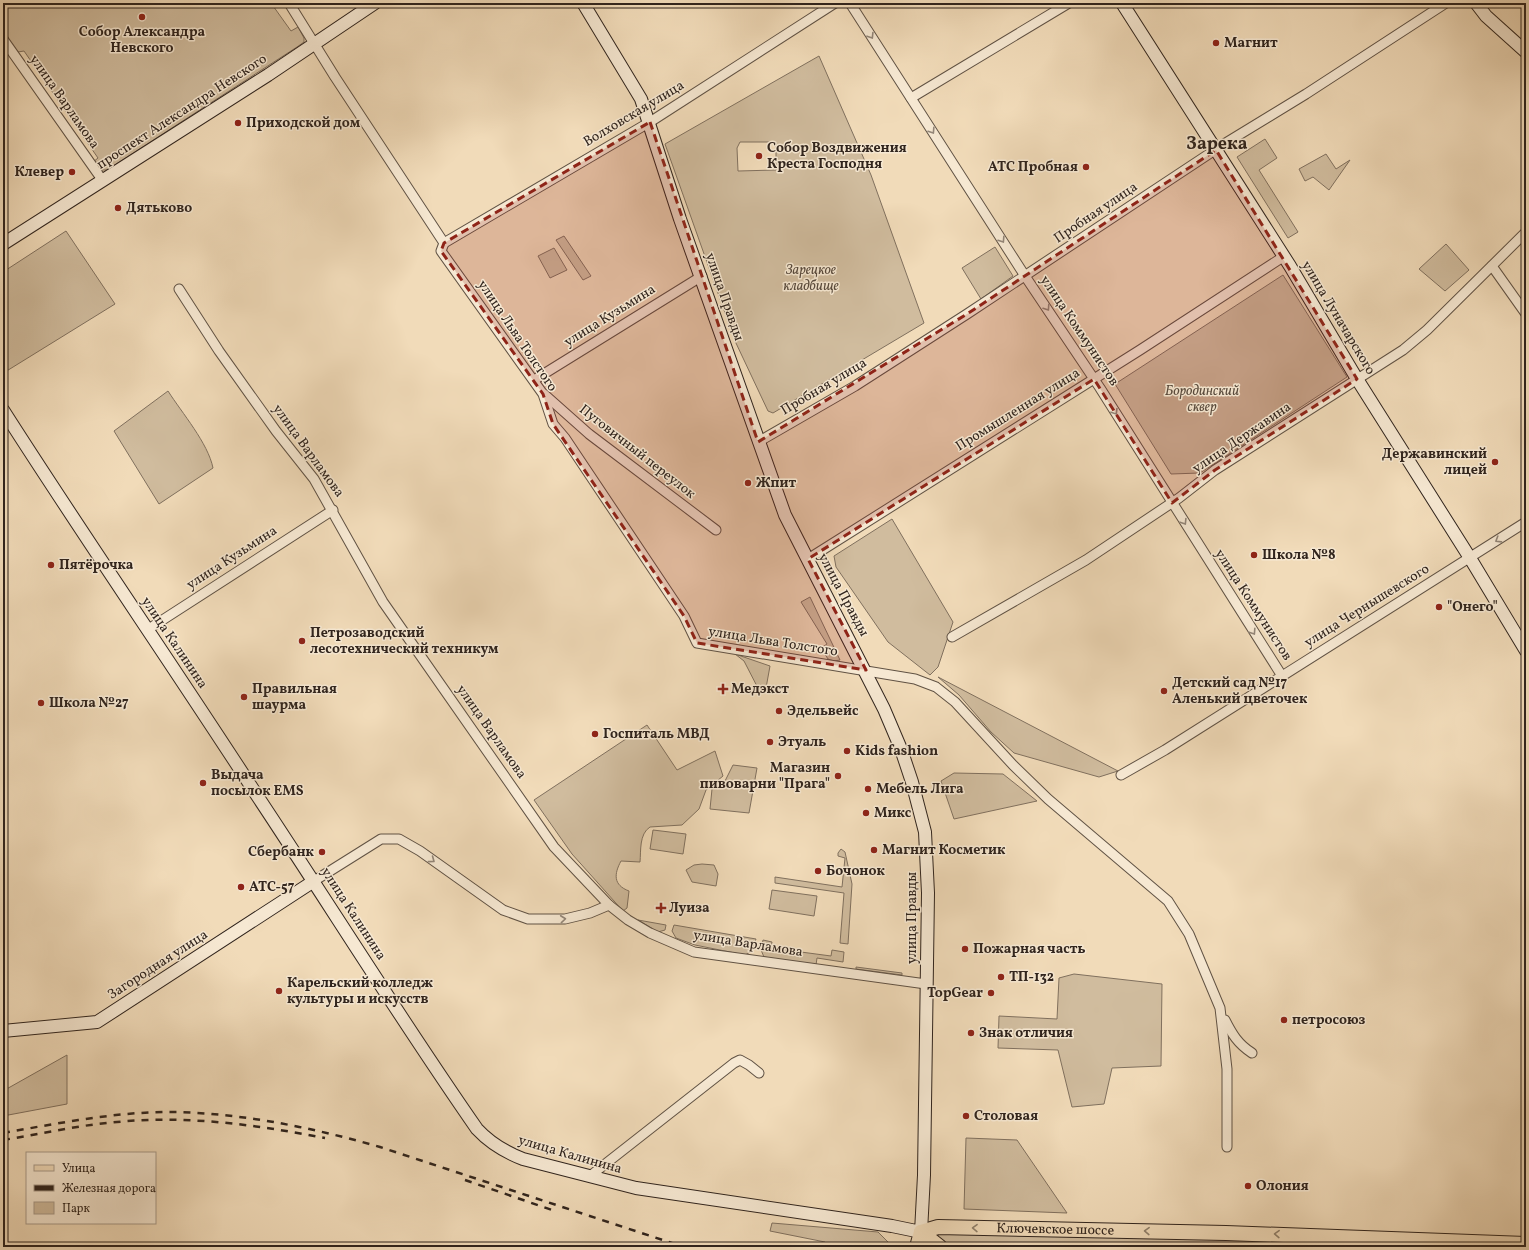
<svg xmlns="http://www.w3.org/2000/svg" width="1529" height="1250" font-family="Vollkorn,serif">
<rect width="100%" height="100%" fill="#f1dbb9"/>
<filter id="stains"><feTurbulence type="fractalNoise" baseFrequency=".005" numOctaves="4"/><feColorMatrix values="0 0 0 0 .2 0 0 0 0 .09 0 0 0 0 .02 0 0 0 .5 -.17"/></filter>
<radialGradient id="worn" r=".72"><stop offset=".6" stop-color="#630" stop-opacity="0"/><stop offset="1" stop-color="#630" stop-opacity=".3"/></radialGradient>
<!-- green -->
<g fill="#d0bc9e" stroke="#80705e" fill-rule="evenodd">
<path d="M3,3H271L291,31L298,27L304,38V42L297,47L107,170H99L93,162L98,158L24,51L18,52L3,31Z"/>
<path d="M819,56L871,175L924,323L773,413L768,411L735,341L665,144ZM740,142H776V170L738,171L737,148Z"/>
<path d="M1265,139L1277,158L1259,170L1298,232L1288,238L1237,157Z"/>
<path d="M1326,154L1336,169L1350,160L1329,190L1313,177L1305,181L1299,169Z"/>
<path d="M66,231L115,304L5,372L3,369V272Z"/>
<path d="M564,236L591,276L583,280L556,240Z"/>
<path d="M1446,244L1469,270L1445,291L1419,269Z"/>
<path d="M995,247L1013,276L981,299L962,268Z"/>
<path d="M554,248L567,270L550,278L538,256Z"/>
<path d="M1283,275L1347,377L1200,473L1171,474L1115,384Z"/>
<path d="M168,391C182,413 208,443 213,468L159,504L114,431Z"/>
<path d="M892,519L953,622L938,667L930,675L888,642L836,567L834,556Z"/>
<path d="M810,597L840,660L834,661L828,659L821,648L827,644L801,602Z"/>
<path d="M735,654L770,666L766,688L761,694L744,661Z"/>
<path d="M938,677L1118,771L1099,777L1014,753L991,732L959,695Z"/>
<path d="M647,725L677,770L715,751L723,776L706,790L699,809L682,825L650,827C639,834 641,851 640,862L621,861C614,874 613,885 629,891L627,908L623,911L572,854L534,800Z"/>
<path d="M733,765L757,768L749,813L710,809L712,789L725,781Z"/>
<path d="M954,773L1003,774L1037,801L954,819L941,781Z"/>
<path d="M653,830L686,834L683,854L650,849Z"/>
<path d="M841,849L845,852L852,884L848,944L840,943L844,893L775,883V877L842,887L845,858L838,856V853Z"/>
<path d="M702,864L714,865L718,874L716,886L692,882L686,870L694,865Z"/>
<path d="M772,890L817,896L814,916L769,909Z"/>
<path d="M638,920L666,925L665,930L658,932Z"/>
<path d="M674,925L756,939L752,951L745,955L695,945L676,938L672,931Z"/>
<path d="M763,940L772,942L771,948L831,956L832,950L844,952L843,962L817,958L816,965L764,957L761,950Z"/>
<path d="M856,967L902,973V975L856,969Z"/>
<path d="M1074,974L1162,984L1161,1066L1112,1068L1104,1104L1072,1107L1058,1050L998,1048L999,1016L1057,1019L1059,978Z"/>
<path d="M67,1055V1104L3,1116V1091Z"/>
<path d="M966,1138L1017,1140L1067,1213L964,1209Z"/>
<path d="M772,1223L878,1232L893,1247H825V1242L770,1231Z"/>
<path d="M943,1232L1480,1247H1085L942,1243L936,1237Z"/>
</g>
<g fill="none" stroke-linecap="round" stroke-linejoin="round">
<defs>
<g id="street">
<path d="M289,3L335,77L444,243L441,251L543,394L553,424L565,438L684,616L697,643L915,679L936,687L955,702L1013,765L1048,799L1168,901L1189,934L1220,1008L1227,1069V1147"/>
<path d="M850,3L1025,276L1100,388L1282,676"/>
<path d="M3,39L103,181"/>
<path d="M911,98L1069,3"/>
<path d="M444,243L650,122L835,3"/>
<path d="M1492,266L1526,314"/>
<path d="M179,289L219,351L276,431L314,479L383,602L554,847L609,905L628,920L650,933L694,952L926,984"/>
<path d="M534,380L702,276"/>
<path d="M544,394L589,434L716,530"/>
<path d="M758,442L855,386L967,314L1224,144L1306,94L1446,3"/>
<path d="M808,559L1140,350L1283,257"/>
<path d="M147,630L333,510"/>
<path d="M952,637L1086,560L1179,498L1215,470L1403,350L1427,330L1526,232"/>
<path d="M1121,775L1165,750L1526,522"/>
<path d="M314,881L381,839H399L420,851L503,910L528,919H565L590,913L609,905"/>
<path d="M1225,1020C1232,1034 1238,1044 1252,1053"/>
<path d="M590,1176L734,1063L740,1060L749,1065L759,1073"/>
</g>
<g id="secondary">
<path d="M1122,3L1290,266L1357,379L1470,558L1526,651"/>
<path d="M1476,3L1486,16L1526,52"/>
<path d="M3,244L268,75L375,3"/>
<path d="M3,410C86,540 174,667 258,797C331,907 401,1020 477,1129C490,1143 505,1152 523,1159L636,1188L892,1226L921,1232L924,1175L928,893L925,832L912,782L901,749L884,709L785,515L680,219L641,99L583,3"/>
<path d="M3,1031L97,1022L314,881"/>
</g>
<g id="primary">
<path id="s1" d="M921,1232L938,1227L1226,1233L1526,1244"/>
<path d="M921,1232L940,1247"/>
<path d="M917,1247L921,1232"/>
</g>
</defs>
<!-- street casing -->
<use href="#street" stroke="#605244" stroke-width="11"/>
<!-- secondary casing -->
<use href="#secondary" stroke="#30241d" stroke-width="14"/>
<!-- primary casing -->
<use href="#primary" stroke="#30241d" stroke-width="16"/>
<!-- street -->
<use href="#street" stroke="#f6e8d2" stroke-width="9"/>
<!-- secondary -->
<use href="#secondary" stroke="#f6e8d2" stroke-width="12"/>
<!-- primary -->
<use href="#primary" stroke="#f1dbb9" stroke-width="14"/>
<!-- rail -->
<g stroke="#30241d" stroke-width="2.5" stroke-dasharray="7 7" stroke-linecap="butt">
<path d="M3,1133C60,1123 119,1111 177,1112C246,1114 314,1128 380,1147L684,1247"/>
<path d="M3,1140C41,1134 79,1125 117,1122C187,1115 257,1125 325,1138"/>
<path d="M465,1180L552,1210"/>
</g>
</g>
<!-- one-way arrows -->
<defs><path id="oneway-chevron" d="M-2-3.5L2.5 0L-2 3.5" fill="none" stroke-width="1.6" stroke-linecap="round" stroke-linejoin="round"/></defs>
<g stroke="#938678">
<use href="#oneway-chevron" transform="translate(871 36) rotate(58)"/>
<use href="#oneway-chevron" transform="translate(932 131) rotate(57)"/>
<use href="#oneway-chevron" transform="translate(1002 240) rotate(57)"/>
<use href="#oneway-chevron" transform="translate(1047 308) rotate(56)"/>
<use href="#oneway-chevron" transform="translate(1115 412) rotate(58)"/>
<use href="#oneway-chevron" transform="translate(1184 522) rotate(58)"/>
<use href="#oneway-chevron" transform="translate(1498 540) rotate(148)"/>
<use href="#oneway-chevron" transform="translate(1253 632) rotate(57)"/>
<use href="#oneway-chevron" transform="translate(432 860) rotate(37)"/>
<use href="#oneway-chevron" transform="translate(563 919) rotate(-6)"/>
</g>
<g stroke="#90806b">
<use href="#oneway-chevron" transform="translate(975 1228) rotate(-179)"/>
<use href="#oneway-chevron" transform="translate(1147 1231) rotate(-178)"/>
<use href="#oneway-chevron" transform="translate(1277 1234) rotate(-178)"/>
</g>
<!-- marked area -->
<path fill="#8f2418" fill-opacity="0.2" stroke="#8f2418" stroke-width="3" stroke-dasharray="8 5" stroke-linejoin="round" d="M650,122L758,442L967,314L1216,150L1357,379L1215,470L1172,503L1094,379L808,559L866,670L697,643L684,616L553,424L543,394L441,251L444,243Z"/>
<!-- markers -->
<g fill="#8f2418" stroke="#f6e8d2" stroke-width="1.5">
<circle cx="142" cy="17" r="4"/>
<circle cx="1216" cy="43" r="4"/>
<circle cx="238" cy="123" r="4"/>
<circle cx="759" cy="156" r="4"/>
<circle cx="1086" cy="167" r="4"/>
<circle cx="72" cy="172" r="4"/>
<circle cx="118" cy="208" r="4"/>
<circle cx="1495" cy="462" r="4"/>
<circle cx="748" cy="483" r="4"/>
<circle cx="1254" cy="555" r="4"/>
<circle cx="51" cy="565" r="4"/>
<circle cx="1439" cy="607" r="4"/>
<circle cx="302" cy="641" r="4"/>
<path d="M721 683h4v4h4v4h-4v4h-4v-4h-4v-4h4z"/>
<circle cx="1164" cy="691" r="4"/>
<circle cx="244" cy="697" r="4"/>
<circle cx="41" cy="703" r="4"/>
<circle cx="779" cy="711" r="4"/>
<circle cx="595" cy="734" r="4"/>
<circle cx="770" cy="742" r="4"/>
<circle cx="847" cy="751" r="4"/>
<circle cx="838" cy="776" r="4"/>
<circle cx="203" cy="783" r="4"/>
<circle cx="868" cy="789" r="4"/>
<circle cx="866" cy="813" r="4"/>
<circle cx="874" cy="850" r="4"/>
<circle cx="322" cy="852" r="4"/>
<circle cx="818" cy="871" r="4"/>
<circle cx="241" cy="887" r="4"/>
<path d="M659 902h4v4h4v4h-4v4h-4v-4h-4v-4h4z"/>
<circle cx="965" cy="949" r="4"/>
<circle cx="1001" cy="977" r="4"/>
<circle cx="279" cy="991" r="4"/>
<circle cx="991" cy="993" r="4"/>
<circle cx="1284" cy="1020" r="4"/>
<circle cx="971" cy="1033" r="4"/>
<circle cx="966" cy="1116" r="4"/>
<circle cx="1248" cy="1186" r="4"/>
</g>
<g text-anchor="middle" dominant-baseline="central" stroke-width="3" stroke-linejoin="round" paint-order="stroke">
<!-- poi labels -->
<g font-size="14" font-weight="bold" fill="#30241d" stroke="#f6e8d2" text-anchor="start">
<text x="142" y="32" text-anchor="middle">Собор Александра<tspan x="142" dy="16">Невского</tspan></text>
<text x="1224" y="43">Магнит</text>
<text x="246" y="123">Приходской дом</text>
<text x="767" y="148">Собор Воздвижения<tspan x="767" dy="16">Креста Господня</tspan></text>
<text x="1078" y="167" text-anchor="end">АТС Пробная</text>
<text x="64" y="172" text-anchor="end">Клевер</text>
<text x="126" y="208">Дятьково</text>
<text x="1487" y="454" text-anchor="end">Державинский<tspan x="1487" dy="16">лицей</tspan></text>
<text x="756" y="483">Жпит</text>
<text x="1262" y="555">Школа №8</text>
<text x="59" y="565">Пятёрочка</text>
<text x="1447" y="607">"Онего"</text>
<text x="310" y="633">Петрозаводский<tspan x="310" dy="16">лесотехнический техникум</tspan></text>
<text x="1172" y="683">Детский сад №17<tspan x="1172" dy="16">Аленький цветочек</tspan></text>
<text x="252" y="689">Правильная<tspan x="252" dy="16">шаурма</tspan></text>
<text x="731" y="689">Медэкст</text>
<text x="49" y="703">Школа №27</text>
<text x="787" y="711">Эдельвейс</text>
<text x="603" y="734">Госпиталь МВД</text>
<text x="778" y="742">Этуаль</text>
<text x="855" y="751">Kids fashion</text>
<text x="830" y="768" text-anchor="end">Магазин<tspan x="830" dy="16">пивоварни "Прага"</tspan></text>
<text x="211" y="775">Выдача<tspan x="211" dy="16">посылок EMS</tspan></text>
<text x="876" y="789">Мебель Лига</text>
<text x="874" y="813">Микс</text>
<text x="882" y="850">Магнит Косметик</text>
<text x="314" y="852" text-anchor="end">Сбербанк</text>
<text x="826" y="871">Бочонок</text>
<text x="249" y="887">АТС-57</text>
<text x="669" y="908">Луиза</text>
<text x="973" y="949">Пожарная часть</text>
<text x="1009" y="977">ТП-132</text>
<text x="287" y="983">Карельский колледж<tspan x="287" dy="16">культуры и искусств</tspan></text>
<text x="983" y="993" text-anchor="end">TopGear</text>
<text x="1292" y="1020">петросоюз</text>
<text x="979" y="1033">Знак отличия</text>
<text x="974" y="1116">Столовая</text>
<text x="1256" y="1186">Олония</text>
</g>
<!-- street labels -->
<g font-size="14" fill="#30241d" stroke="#f6e8d2">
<text transform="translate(64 102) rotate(55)">улица Варламова</text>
<text transform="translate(182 112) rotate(-33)">проспект Александра Невского</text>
<text transform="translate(634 114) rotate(-31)">Волховская улица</text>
<text transform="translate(1096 213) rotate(-34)">Пробная улица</text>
<text transform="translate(724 297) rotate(71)">улица Правды</text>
<text transform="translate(610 316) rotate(-32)">улица Кузьмина</text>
<text transform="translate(1338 318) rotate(59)">улица Луначарского</text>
<text transform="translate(1079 331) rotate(56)">улица Коммунистов</text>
<text transform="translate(517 336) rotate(56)">улица Льва Толстого</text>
<text transform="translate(824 387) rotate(-31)">Пробная улица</text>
<text transform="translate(1018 410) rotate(-32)">Промышленная улица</text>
<text transform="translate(1242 438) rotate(-34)">улица Державина</text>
<text transform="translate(308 451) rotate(54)">улица Варламова</text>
<text transform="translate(637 452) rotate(38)">Пуговичный переулок</text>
<text transform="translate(232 558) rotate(-33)">улица Кузьмина</text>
<text transform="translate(843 595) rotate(62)">улица Правды</text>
<text transform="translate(1253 605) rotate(57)">улица Коммунистов</text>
<text transform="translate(1367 606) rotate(-32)">улица Чернышевского</text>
<text transform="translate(773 642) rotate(9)">улица Льва Толстого</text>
<text transform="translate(174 643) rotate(56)">улица Калинина</text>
<text transform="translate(491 732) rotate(55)">улица Варламова</text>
<text transform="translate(353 914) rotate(57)">улица Калинина</text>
<text transform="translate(912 918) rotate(-90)">улица Правды</text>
<text transform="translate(748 944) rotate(9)">улица Варламова</text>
<text transform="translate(158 965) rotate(-33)">Загородная улица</text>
<text transform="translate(570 1155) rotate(16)">улица Калинина</text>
<text stroke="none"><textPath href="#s1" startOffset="135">Ключевское шоссе</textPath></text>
</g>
<!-- park labels -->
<g font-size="14" font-style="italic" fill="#584a3d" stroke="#f6e8d2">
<text x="811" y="270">Зарецкое<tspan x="811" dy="16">кладбище</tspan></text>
<text x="1202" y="391">Бородинский<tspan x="1202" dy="16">сквер</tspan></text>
</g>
<!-- district labels -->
<g font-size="18" font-weight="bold" fill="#30241d" stroke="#f6e8d2">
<text x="1217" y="144">Зарека</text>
</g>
</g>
<!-- margin -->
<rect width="1529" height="1250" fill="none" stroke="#f1dbb9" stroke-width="16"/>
<rect x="4" y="4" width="1521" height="1242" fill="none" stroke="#30241d" stroke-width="2"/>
<rect x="8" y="8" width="1513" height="1234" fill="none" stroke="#30241d"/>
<!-- legend -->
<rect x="26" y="1152" width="130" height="72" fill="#f6e8d2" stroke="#a79a8a"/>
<rect x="34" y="1165" width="20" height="6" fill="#f1dbb9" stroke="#a79a8a"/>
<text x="62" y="1172" font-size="12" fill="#30241d">Улица</text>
<rect x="34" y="1185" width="20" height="6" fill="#30241d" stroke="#a79a8a"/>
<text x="62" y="1192" font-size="12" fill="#30241d">Железная дорога</text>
<rect x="34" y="1202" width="20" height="12" fill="#d0bc9e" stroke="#a79a8a"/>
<text x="62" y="1212" font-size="12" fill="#30241d">Парк</text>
<rect width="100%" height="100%" filter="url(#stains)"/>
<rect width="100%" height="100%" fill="url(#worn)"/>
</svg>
